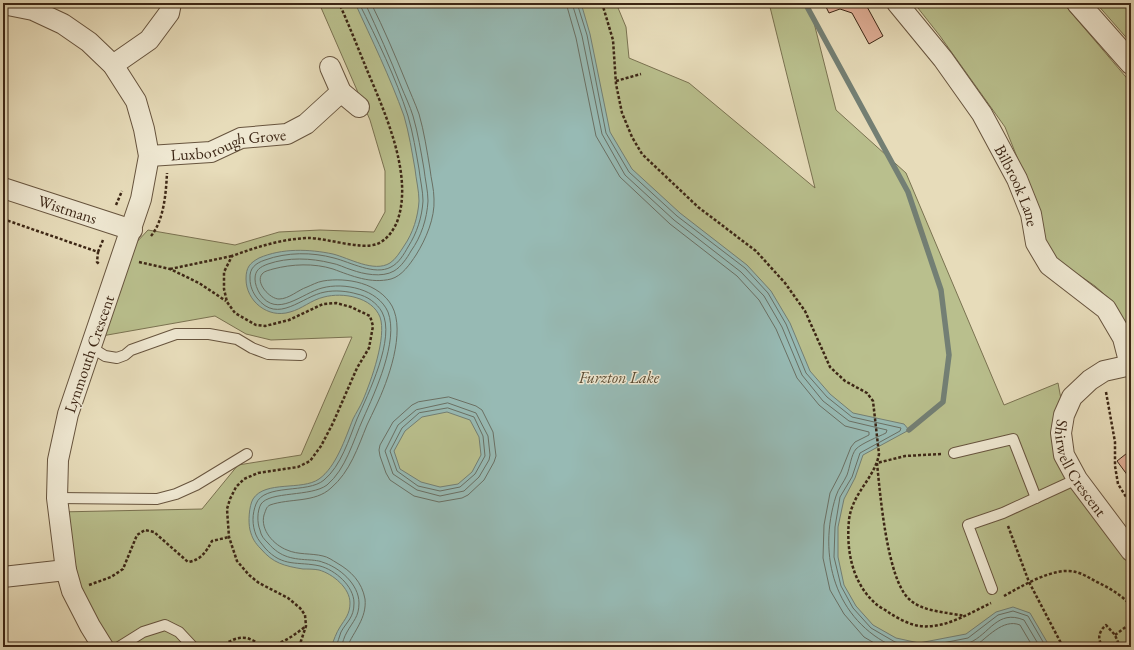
<svg xmlns="http://www.w3.org/2000/svg" width="1134" height="650" font-family="'EB Garamond',serif">
<rect width="100%" height="100%" fill="#e7dcba"/>
<filter id="stains"><feTurbulence type="fractalNoise" baseFrequency=".005" numOctaves="4"/><feColorMatrix values="0 0 0 0 .2 0 0 0 0 .09 0 0 0 0 .02 0 0 0 .5 -.17"/></filter>
<radialGradient id="worn" r=".72"><stop offset=".6" stop-color="#630" stop-opacity="0"/><stop offset="1" stop-color="#630" stop-opacity=".3"/></radialGradient>
<!-- green -->
<g fill="#b9bf8d" stroke="#7a7251">
<path d="M319,3H616L626,27L629,58L689,83L815,188L769,3H809L836,110L906,173L1004,405L1058,383L1064,415L1061,433L1131,551V647H103L90,626L58,512L202,509L238,465L301,455L352,337L271,340L246,334L215,316L96,337L122,258L148,230L235,245L279,232L320,230L374,232L385,212V171L370,120Z"/>
<path d="M914,3H1063L1131,83V337L1114,303L1095,286L1079,275L1059,265L1045,242L1033,197L1005,127L940,36Z"/>
<path d="M1096,3H1131V43Z"/>
</g>
<!-- water -->
<path fill="#97bab4" stroke="#737f74" fill-rule="evenodd" d="M355,3H581L590,34L610,132L632,169L680,213L747,265L771,291L790,323L810,371L830,394L853,413L904,424L909,430L863,455L855,478L844,499L838,527V557L844,585L856,606L873,625L896,638L919,643L966,634L996,612L1013,607L1030,613L1050,647H331C334,640 336,633 340,627C345,619 350,614 350,603C350,588 333,574 319,570C314,569 308,569 303,569C284,566 273,563 261,549C255,543 252,538 250,530C248,522 249,506 253,499C265,480 302,491 319,479C336,467 345,439 353,419C356,413 360,407 363,400C371,381 387,337 380,317C372,297 343,292 324,297C311,300 302,309 290,312C268,319 246,301 246,279C246,267 250,263 259,258C282,248 309,249 333,254C349,258 374,273 390,263C396,259 400,252 404,246C413,233 418,217 419,201C419,191 416,179 415,169C412,152 409,133 404,116C390,77 372,40 355,3ZM447,412L470,420L479,437L481,455L472,472L458,484L440,487L421,482L400,469L394,451L405,431L422,417Z"/>
<g fill="none" stroke-linecap="round" stroke-linejoin="round">
<!-- shore -->
<g stroke="#6a7064" stroke-width="1">
<path d="M566,3L576,38L596,136L620,177L670,224L737,276L759,300L776,329L797,378L819,405L845,426L869,432V435L855,442L851,447L841,472L830,493L824,525L823,558L830,590L844,614L864,637L881,647"/>
<path d="M572,3L582,36L602,134L625,175L674,220L741,272L764,296L782,327L802,375L823,401L849,421L887,430L886,433C878,437 862,443 856,449C851,455 850,467 847,475C844,482 838,489 836,496C817,556 835,620 894,647"/>
<path d="M577,3L587,35L606,133L629,172L677,216L745,268L768,293L786,324L806,373L827,397L852,417L901,428L900,431L860,453L852,477L840,497L835,527L834,557L841,586L853,608L871,628L895,642L916,647"/>
<path d="M449,397L476,406L482,410L493,432L496,456L494,462L484,480L468,495L462,498L439,502L414,496L390,480L386,473L380,456L379,450L380,445L393,422L412,405L418,402Z"/>
<path d="M448,403L476,413L488,436L490,455L489,460L479,477L464,491L440,496L417,490L393,474L385,451L398,425L416,410Z"/>
<path d="M448,408L474,417L483,436L485,456L475,474L460,487L440,491L418,486L397,471L390,451L402,428L419,413Z"/>
<path d="M336,647C338,642 339,637 341,632C347,621 354,618 354,603C354,586 335,570 320,566C298,561 283,568 265,548C262,544 258,540 256,535C252,525 252,514 256,504C264,483 308,494 324,480C341,466 349,439 357,419C368,394 396,338 382,312C377,303 367,296 357,294C347,291 335,290 325,292C302,296 278,325 257,298C253,293 250,286 250,279C249,268 256,263 265,260C287,252 312,252 334,258C350,262 375,276 391,267C399,263 404,254 408,247C417,233 422,217 423,201C423,191 420,179 419,169C416,152 413,133 408,116C396,78 377,39 359,3"/>
<path d="M341,647C343,642 344,637 347,632C353,621 359,617 359,603C359,584 339,567 322,562C321,561 312,560 311,560C293,559 281,558 268,543C264,539 261,536 260,530C257,523 257,511 261,504C270,491 311,497 327,485C346,469 353,441 363,419C375,392 399,341 388,312C378,289 344,282 322,288C302,293 277,319 260,294C257,289 255,284 255,279C255,270 260,267 268,264C288,257 311,258 331,263C338,264 345,268 352,270C363,274 382,278 394,271C401,267 407,258 411,251C421,237 427,219 428,201C428,191 425,179 424,169C421,152 418,133 413,116C410,106 405,96 401,86C390,58 378,31 365,3"/>
<path d="M347,647C354,631 367,618 365,599C362,582 351,571 337,563C332,560 328,557 323,556C311,553 298,555 287,550C274,545 260,530 264,515C266,510 266,507 270,505C290,498 315,503 331,488C350,472 358,447 367,425C370,419 373,412 376,406C388,381 406,332 392,306C379,283 347,277 323,281C317,282 312,285 307,287C298,290 289,299 279,299C270,299 255,283 262,274C264,271 270,270 273,269C292,264 314,263 333,269C352,276 371,284 391,279C402,276 410,264 416,255C426,239 435,218 434,199C434,189 431,179 430,169C427,151 424,131 419,114C415,103 410,92 406,82C395,55 384,29 371,3"/>
<path d="M922,647L968,638L998,615L1013,611L1028,616L1046,647"/>
<path d="M948,647C954,646 963,645 969,643C990,634 997,609 1024,620L1040,647"/>
<path d="M974,647C987,638 1003,618 1020,625L1033,647"/>
</g>
<!-- stream -->
<path stroke="#737f74" stroke-width="5.5" d="M805,3L908,192L941,290L949,355L943,402L909,430"/>
</g>
<!-- building -->
<g fill="#dfae96" stroke="#3c2615">
<path d="M824,3H865L883,36L869,44L852,13L840,9L829,13Z"/>
<path d="M1131,450V480L1117,461Z"/>
</g>
<g fill="none" stroke-linecap="round" stroke-linejoin="round">
<defs>
<g id="service">
<path d="M92,348L105,356L117,358L125,355L131,350L176,334H209L237,339L252,348L268,354L301,355"/>
<path d="M954,453L1013,439L1036,498"/>
<path d="M57,498L157,499L176,494L196,485L247,454"/>
<path d="M992,589L968,525L1003,513L1077,479"/>
<path d="M119,647L143,632L165,625L179,632L193,647"/>
</g>
<g id="minor">
<path id="s1" d="M897,3L943,59L982,114L1017,179L1031,214L1036,243L1049,265L1106,309L1123,338L1130,365"/>
<path d="M3,4L33,10L63,24L89,42L113,65L136,101L144,129L149,156L141,199L68,414L58,460L57,498L66,570L72,591L90,626L103,647"/>
<path d="M113,65L149,40L169,13L171,3"/>
<path d="M330,67L341,92L359,107"/>
<path id="s2" d="M149,156L211,152L241,138L287,134L306,124L341,92"/>
<path id="s3" d="M3,188L132,230"/>
<path id="s4" d="M1131,365L1104,371L1090,380L1072,397L1064,415L1061,433L1064,455L1077,479L1131,551"/>
<path d="M3,577L66,570"/>
</g>
<path id="tertiary" d="M1078,3L1131,63"/>
</defs>
<!-- service casing -->
<use href="#service" stroke="#67543e" stroke-width="12"/>
<!-- minor casing -->
<use href="#minor" stroke="#67543e" stroke-width="22"/>
<!-- tertiary casing -->
<use href="#tertiary" stroke="#67543e" stroke-width="24"/>
<!-- path -->
<g stroke="#3c2615" stroke-width="2.5" stroke-dasharray="3 2" stroke-linecap="butt">
<path d="M602,3L613,40L616,84L622,113L632,137L642,154L698,207L756,251L785,283L805,311L830,367L845,381L867,393L873,401L879,454C875,478 852,493 849,520C846,550 852,583 876,604C879,607 884,609 888,612C897,618 908,624 919,626C945,629 968,614 991,603"/>
<path d="M616,81L641,74"/>
<path d="M116,205L122,191"/>
<path d="M3,219L98,252L97,262L99,264"/>
<path d="M151,236C164,220 166,193 167,173"/>
<path d="M98,252L103,240"/>
<path d="M139,262L170,269L199,283L226,301"/>
<path d="M170,269L232,256"/>
<path d="M1106,392L1115,442V466L1118,484L1131,505"/>
<path d="M941,454L905,456L877,463C880,493 887,579 909,599C922,612 947,612 964,616"/>
<path d="M1008,526L1029,582L1063,647"/>
<path d="M89,585L111,577L123,569L137,535L145,530L154,532L188,562C201,560 206,552 212,541L229,537"/>
<path d="M1004,596C1022,586 1055,566 1076,572C1084,574 1091,579 1099,583C1111,589 1123,596 1131,606"/>
<path d="M1115,635L1131,623"/>
<path d="M220,647C229,641 241,634 252,640C255,641 257,644 260,645C278,648 293,636 306,626"/>
<path d="M299,647L306,626L305,615L300,608L288,598L259,583L249,575L237,561L229,537L227,509L230,499L236,487L244,479L258,473L298,467L310,461L321,446L333,423L357,368L369,348L373,326L370,316L351,307L336,303L323,304L289,320L265,326L256,325L235,313L227,302L224,289V272L232,256C257,247 281,239 308,238C327,238 360,250 377,244C387,240 393,231 397,222C414,176 385,113 367,70C358,48 349,25 339,3"/>
<path d="M1094,647L1100,643"/>
<path d="M1104,647C1096,640 1099,631 1106,625L1115,635L1120,647"/>
</g>
<!-- service -->
<use href="#service" stroke="#efe8d2" stroke-width="10"/>
<!-- minor -->
<use href="#minor" stroke="#efe8d2" stroke-width="20"/>
<!-- tertiary -->
<use href="#tertiary" stroke="#efe8d2" stroke-width="22"/>
</g>
<g text-anchor="middle" dominant-baseline="central" stroke-width="3" stroke-linejoin="round" paint-order="stroke">
<!-- street labels -->
<g font-size="16" fill="#3c2615" stroke="#efe8d2">
<text stroke="none"><textPath href="#s2" startOffset="81">Luxborough Grove</textPath></text>
<text stroke="none"><textPath href="#s1" startOffset="220">Bilbrook Lane</textPath></text>
<text stroke="none"><textPath href="#s3" startOffset="68">Wistmans</textPath></text>
<text transform="translate(89 354) rotate(-71)">Lynmouth Crescent</text>
<text stroke="none"><textPath href="#s4" startOffset="147">Shirwell Crescent</textPath></text>
</g>
<!-- park labels -->
<g font-size="16" font-style="italic" fill="#5b4c33" stroke="#efe8d2">
<text x="619" y="377">Furzton Lake</text>
</g>
</g>
<!-- margin -->
<rect width="1134" height="650" fill="none" stroke="#e7dcba" stroke-width="16"/>
<rect x="4" y="4" width="1126" height="642" fill="none" stroke="#3c2615" stroke-width="2"/>
<rect x="8" y="8" width="1118" height="634" fill="none" stroke="#3c2615"/>
<rect width="100%" height="100%" filter="url(#stains)"/>
<rect width="100%" height="100%" fill="url(#worn)"/>
</svg>
